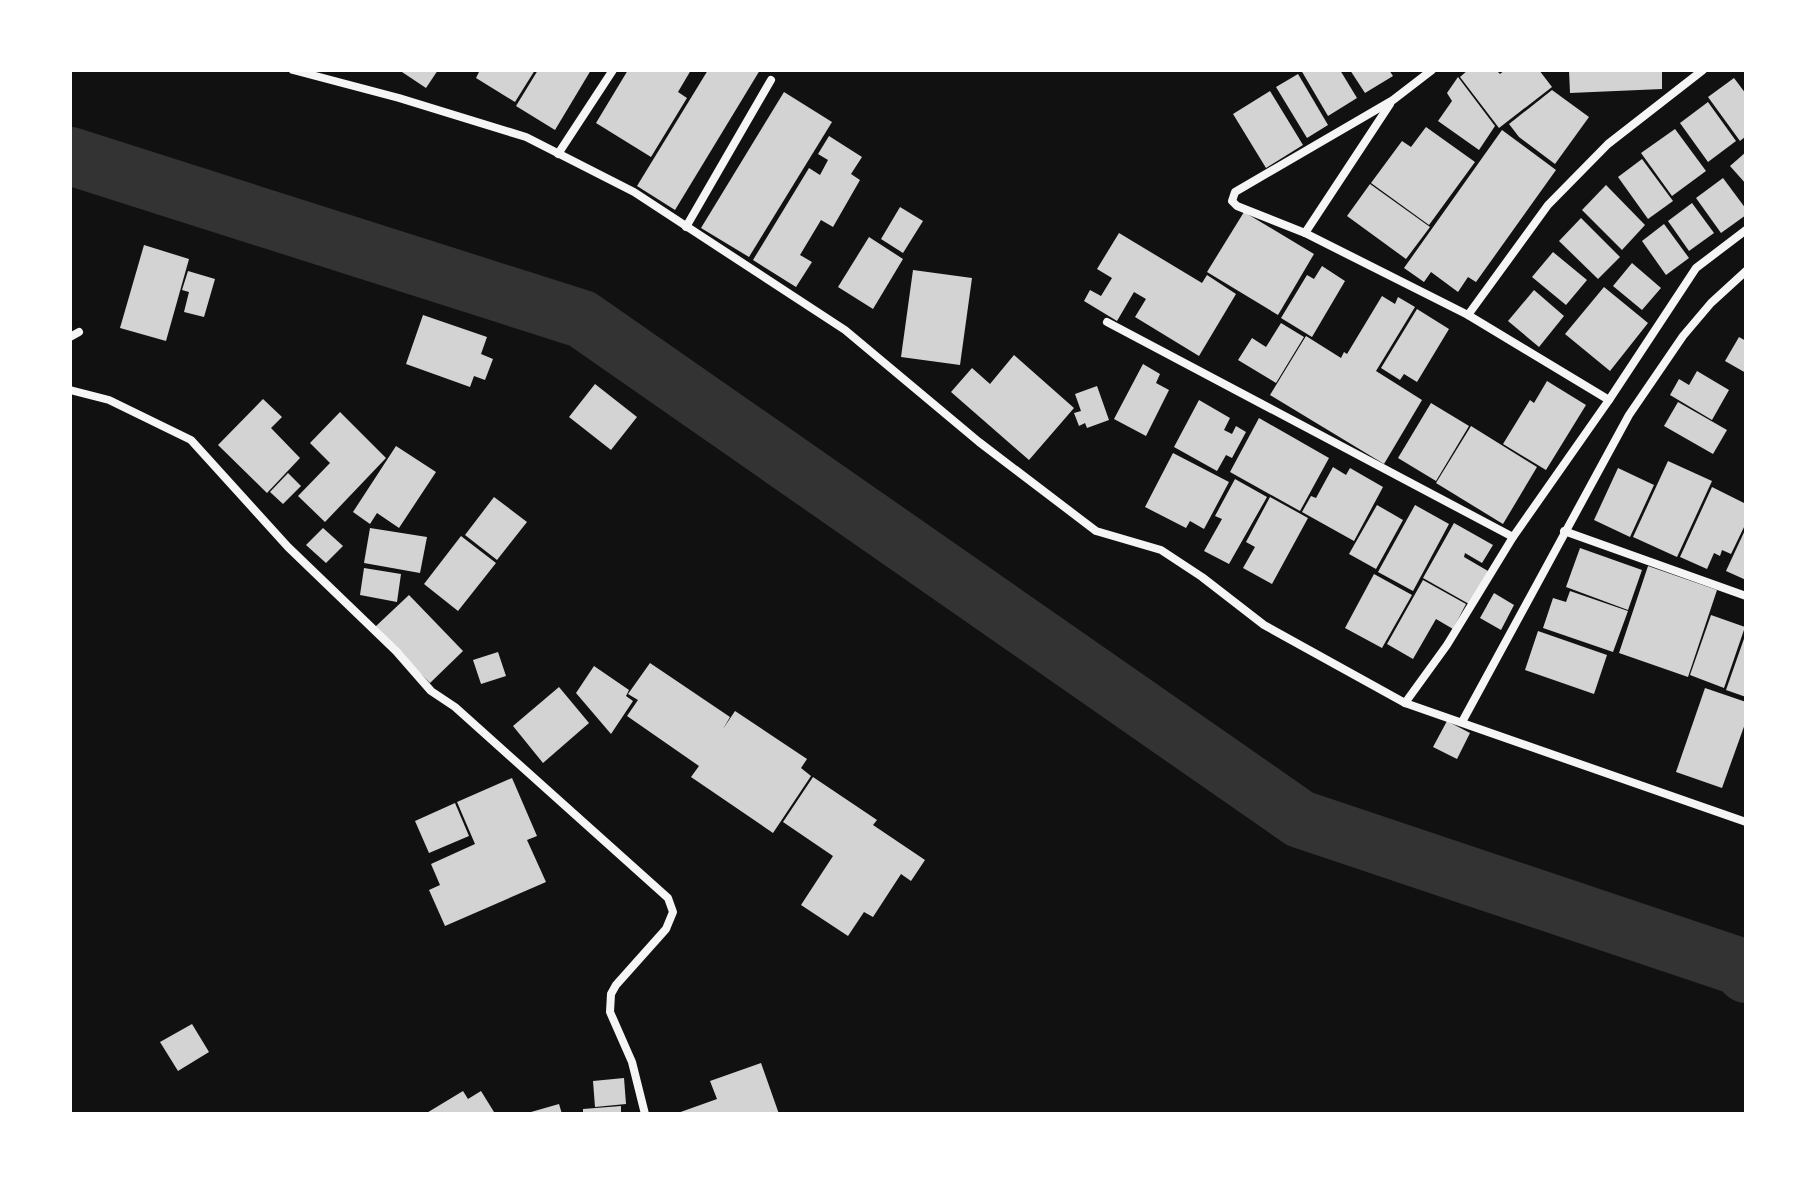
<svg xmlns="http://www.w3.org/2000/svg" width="1816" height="1184" font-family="'Fira Sans',sans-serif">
<rect width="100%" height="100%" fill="#111"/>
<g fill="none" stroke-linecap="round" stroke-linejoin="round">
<!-- river -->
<path stroke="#333" stroke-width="58" d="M70,156L582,319L1300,819L1738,966L1746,974"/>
</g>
<!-- building -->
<g fill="#d3d3d3">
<path d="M399,70H438L426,88Z"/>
<path d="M480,70H535L515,102L476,78Z"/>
<path d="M538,70H591L555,130L516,106Z"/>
<path d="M628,70L645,72L646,70H691L678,92L687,98L651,157L596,123Z"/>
<path d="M708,70H760L675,210L637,186Z"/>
<path d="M1301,70H1340L1357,98L1328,116Z"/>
<path d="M1350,70H1389L1393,76L1365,93Z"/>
<path d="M1468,70H1480L1481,72L1483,70H1496L1500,74L1505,70H1539L1552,87L1499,128L1460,77Z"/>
<path d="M1569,70H1662V89L1570,93Z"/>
<path d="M1298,74L1328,125L1307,138L1276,87Z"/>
<path d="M1458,77L1495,126L1479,150L1438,121L1452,101L1447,93Z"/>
<path d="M1734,78L1746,94V136L1740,141L1708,97Z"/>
<path d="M1552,90L1589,117L1555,164L1519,137L1509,124Z"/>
<path d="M1270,91L1303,145L1266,168L1233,114Z"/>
<path d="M784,92L832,122L749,257L701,228Z"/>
<path d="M1708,102L1736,141L1708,162L1680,123Z"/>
<path d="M1426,127L1475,162L1429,225L1371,183L1402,141L1411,147Z"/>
<path d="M1675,129L1706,171L1672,196L1641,153Z"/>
<path d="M1502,130L1556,170L1476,282L1468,277L1458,292L1431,272L1424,282L1404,268Z"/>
<path d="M829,136L862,157L851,174L860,180L833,227L821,220L800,255L812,262L796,287L753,260L809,168L820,175L828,160L818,154Z"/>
<path d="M1746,152V184L1730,166Z"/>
<path d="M1642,159L1673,201L1648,219L1618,177Z"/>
<path d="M1723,178L1746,209V215L1721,233L1696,198Z"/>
<path d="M1370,184L1430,227L1406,259L1347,216Z"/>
<path d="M1606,185L1645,225L1622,250L1582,210Z"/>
<path d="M1692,203L1714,233L1689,251L1668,221Z"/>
<path d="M900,207L923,221L903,253L881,239Z"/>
<path d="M1244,212L1314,254L1278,315L1207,272Z"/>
<path d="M1581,218L1620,257L1598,279L1559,241Z"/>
<path d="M1664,224L1689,258L1666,275L1642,241Z"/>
<path d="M1119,233L1202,283L1207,275L1236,294L1199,356L1135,317L1146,299L1134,292L1117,321L1084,301L1090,290L1101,296L1112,278L1097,269Z"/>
<path d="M869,237L903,259L873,309L838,287Z"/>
<path d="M144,245L189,259L166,341L120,328Z"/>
<path d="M1553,252L1587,280L1566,305L1532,277Z"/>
<path d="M1632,263L1661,288L1642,310L1613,286Z"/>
<path d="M1322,266L1345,281L1312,337L1281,318L1307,275L1314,279Z"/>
<path d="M913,270L972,278L960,365L901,357Z"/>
<path d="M188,271L215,279L204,317L184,312L189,292L182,290Z"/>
<path d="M1604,287L1648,323L1610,371L1565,334Z"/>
<path d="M1534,290L1564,316L1539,347L1508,321Z"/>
<path d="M1382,296L1395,304L1398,297L1415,307L1376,371L1422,400L1384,464L1270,395L1306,336L1341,358L1344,352L1347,354Z"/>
<path d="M1417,309L1449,329L1417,382L1404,374L1400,380L1381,368Z"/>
<path d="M423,315L487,337L481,354L493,359L485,380L474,376L470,387L406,364Z"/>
<path d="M1281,323L1304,337L1276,383L1238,360L1252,338L1266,347Z"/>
<path d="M1739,337L1746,341V373L1725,361Z"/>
<path d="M1014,355L1074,408L1029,460L951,392L972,368L990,384Z"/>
<path d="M1143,364L1160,374L1156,383L1169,390L1146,436L1114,419Z"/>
<path d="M1697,371L1729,390L1712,420L1670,395L1679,379L1689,385Z"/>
<path d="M1547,381L1586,405L1546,470L1503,444L1530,400L1534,403Z"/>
<path d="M595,384L637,417L611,450L569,417Z"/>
<path d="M1097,386L1109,420L1087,428L1085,423L1079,426L1074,413L1081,411L1075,394Z"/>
<path d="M263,399L282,417L271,428L300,458L267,493L218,445Z"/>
<path d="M1199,400L1230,418L1224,430L1232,434L1236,426L1246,432L1232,458L1226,455L1217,471L1174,447Z"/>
<path d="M1678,402L1727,430L1713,454L1664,426Z"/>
<path d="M1431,403L1469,426L1436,481L1398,458Z"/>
<path d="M340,412L386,458L325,522L298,496L330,463L310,443Z"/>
<path d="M1259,418L1329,458L1300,511L1230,472Z"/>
<path d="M1471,426L1537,467L1503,524L1436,483Z"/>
<path d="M396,446L436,472L399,528L377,513L370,524L353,512Z"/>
<path d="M1173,453L1229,482L1204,529L1190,521L1186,528L1145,507Z"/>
<path d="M1668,461L1712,481L1677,557L1633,537Z"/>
<path d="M1333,467L1346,475L1350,468L1383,487L1354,541L1302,512L1311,496L1316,498Z"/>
<path d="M1618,468L1654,485L1630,537L1594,520Z"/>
<path d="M288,473L301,486L283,504L270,492Z"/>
<path d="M1235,479L1267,497L1229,564L1204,551L1222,519L1215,516Z"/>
<path d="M1712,487L1746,504V523L1731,554L1722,550L1720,556L1714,553L1707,569L1680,557Z"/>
<path d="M494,497L527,522L497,560L465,535Z"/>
<path d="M1270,497L1308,518L1272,584L1243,568L1255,547L1246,542Z"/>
<path d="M1377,505L1403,520L1376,569L1349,554Z"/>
<path d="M1415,505L1449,524L1413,591L1378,572Z"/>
<path d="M1454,523L1493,545L1482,563L1465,553L1464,557L1488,571L1469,604L1423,578Z"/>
<path d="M323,528L343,546L326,563L306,545Z"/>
<path d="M370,528L427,537L420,573L364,563Z"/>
<path d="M1746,528V580L1726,571Z"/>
<path d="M461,536L496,563L458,611L424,584Z"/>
<path d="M1580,548L1642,570L1628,610L1566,587Z"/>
<path d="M1648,566L1717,590L1688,677L1619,653Z"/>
<path d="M364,568L401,574L397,602L360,595Z"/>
<path d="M1374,574L1412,595L1382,648L1345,628Z"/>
<path d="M1423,580L1466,604L1453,629L1436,619L1413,659L1387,644Z"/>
<path d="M1570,591L1628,611L1613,652L1543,628L1553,598L1566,602Z"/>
<path d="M1494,593L1514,605L1501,630L1480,618Z"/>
<path d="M409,595L463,651L430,683L375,627Z"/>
<path d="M1711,615L1745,627L1724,688L1690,675Z"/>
<path d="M1538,631L1607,655L1594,694L1525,670Z"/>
<path d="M1746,633V697L1726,690Z"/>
<path d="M498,652L506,676L481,684L473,660Z"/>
<path d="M650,663L730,717L723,729L735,711L807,759L801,768L811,776L773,833L691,777L699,766L627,716L638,700L628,694Z"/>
<path d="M594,666L629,690L626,696L633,701L611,734L576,693Z"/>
<path d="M559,687L589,723L543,763L513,726Z"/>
<path d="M1705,688L1746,702V721L1722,788L1676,772Z"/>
<path d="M1447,721L1470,733L1457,759L1433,747Z"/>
<path d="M813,777L877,820L873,825L925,860L911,881L901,874L873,917L864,912L848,936L801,905L833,856L783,822Z"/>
<path d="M512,778L537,836L527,840L546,882L445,926L429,890L440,885L431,864L475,844L457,802Z"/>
<path d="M455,803L469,836L429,853L415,821Z"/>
<path d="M192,1024L209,1052L178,1071L160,1042Z"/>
<path d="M761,1063L779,1114H675L717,1099L710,1081Z"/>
<path d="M624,1078L626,1104L595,1107L593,1081Z"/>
<path d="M463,1091L468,1099L481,1091L494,1112L490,1114H425Z"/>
<path d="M559,1104L562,1114H531V1112Z"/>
<path d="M621,1106V1114H583V1109Z"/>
</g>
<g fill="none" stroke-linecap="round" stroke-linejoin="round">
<!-- minor -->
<g stroke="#f5f5f5" stroke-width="8">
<path d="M293,70L399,98L526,137L634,192L845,330L979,442L1096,531L1161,550L1202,577L1264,625L1405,703L1746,822"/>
<path d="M1432,70L1393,100L1235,192L1232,201L1237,206L1305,233L1468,315L1609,400"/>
<path d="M558,154L613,70"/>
<path d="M686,227L771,80"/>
<path d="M1305,233L1390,104"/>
<path d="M1468,315L1548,205L1608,144L1703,70"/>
<path d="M1107,322L1513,537"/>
<path d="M70,337L79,332"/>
<path d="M70,390L109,400L191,440L288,547L396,651L431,691L455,707L668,898L673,912L666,929L616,985L611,994L610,1012L632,1062L645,1114"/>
<path d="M1564,531L1746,596"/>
<path d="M1405,703L1447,645L1513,537L1609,400L1696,268L1746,230"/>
<path d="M1462,722L1629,415L1683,336L1711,303L1746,271"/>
</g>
</g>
<!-- border -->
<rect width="1816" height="1184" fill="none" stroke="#ffffff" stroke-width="144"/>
</svg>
